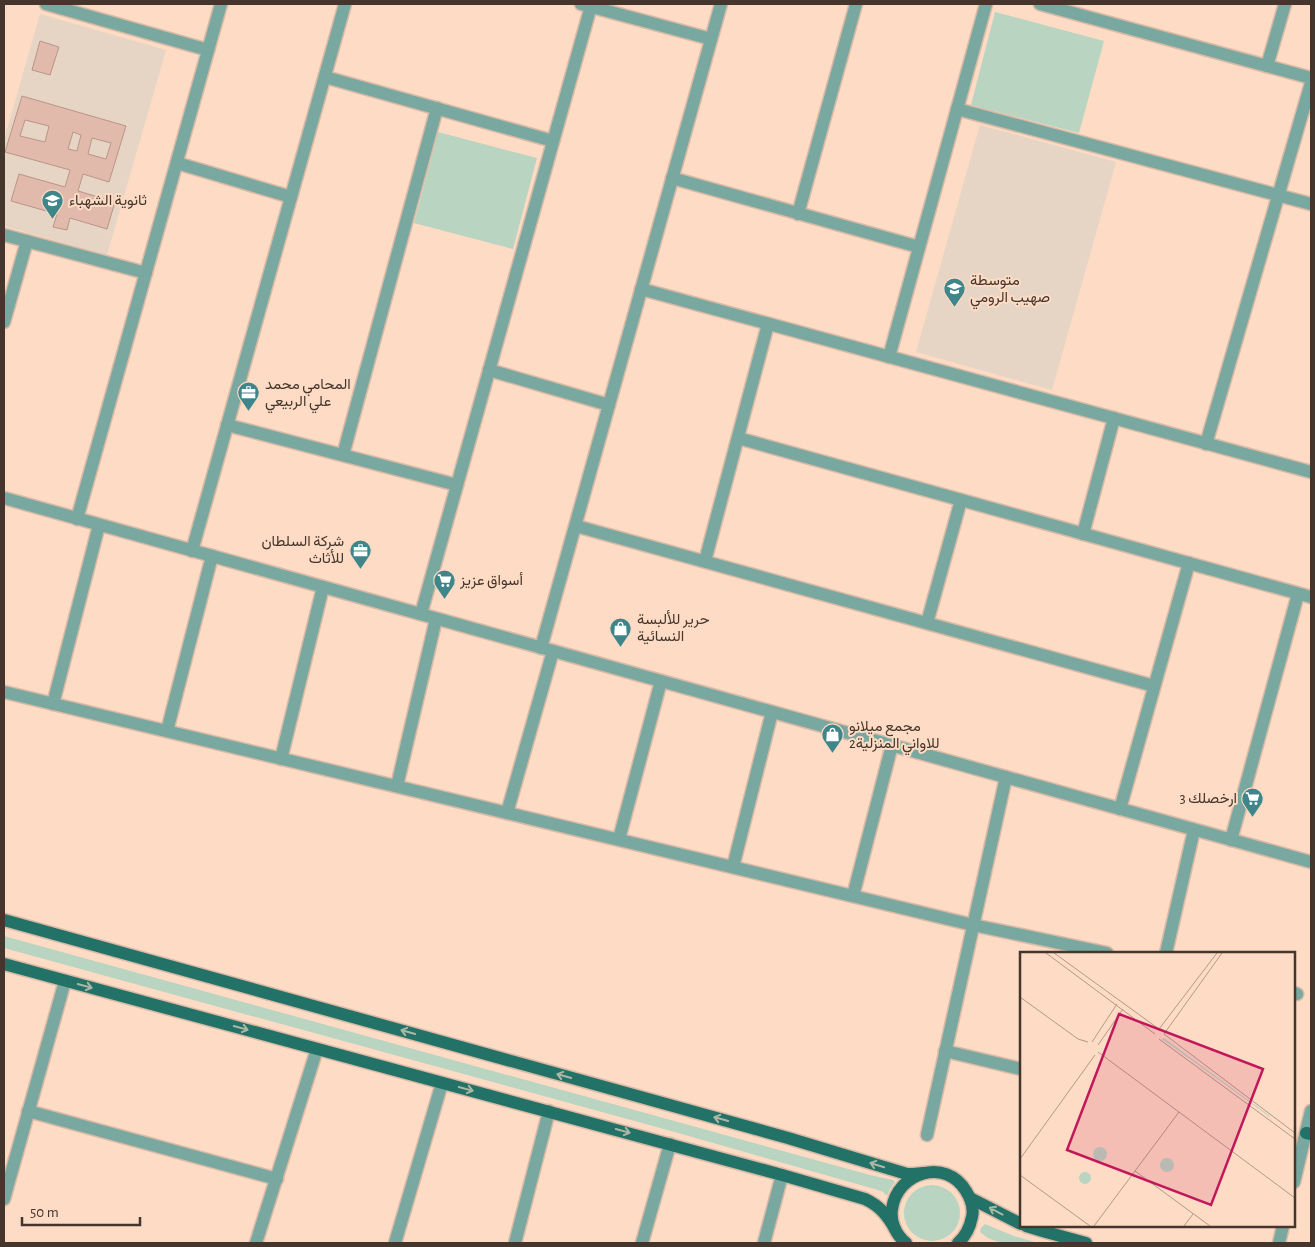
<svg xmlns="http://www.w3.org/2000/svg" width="1315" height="1247" font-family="'Alegreya Sans',Vazirmatn,sans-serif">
<rect width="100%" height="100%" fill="#fddbc4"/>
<!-- education -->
<g fill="#e6d5c4">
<path d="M40,14L166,50L107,255L4,226V140Z"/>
<path d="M980,125L1116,162L1052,390L916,352Z"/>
</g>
<!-- green -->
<g fill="#b9d5c1">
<path d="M995,12L1104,41L1079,133L971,105Z"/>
<path d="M438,132L537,158L513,249L414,223Z"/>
<path d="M4,936L870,1175L893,1180L895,1182L890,1189L887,1196L883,1192L878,1190L671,1131L4,948Z"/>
<circle cx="932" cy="1213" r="28"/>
<path d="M985,1224L1014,1236L1038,1243C1018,1243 996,1247 980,1232L981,1228Z"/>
</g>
<!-- building -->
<g fill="#e1baac" stroke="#ba9587" fill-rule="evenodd">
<path d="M40,41L59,47L50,75L32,70Z"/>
<path d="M22,96L126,126L109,182L83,174L78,191L115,202L107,229L70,218L67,230L53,227L57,214L11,201L19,174L65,187L70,170L5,152ZM25,120L49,126L45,142L20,136ZM73,132L81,135L77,151L68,149ZM92,138L111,143L106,159L88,154Z"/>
</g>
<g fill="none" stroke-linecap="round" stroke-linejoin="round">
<defs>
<g id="minor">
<path d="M46,4L208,50"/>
<path d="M581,4L711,39"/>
<path d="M1040,4L1311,78"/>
<path d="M1267,66L1285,4"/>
<path d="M325,77L553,141"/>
<path d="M957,109L1311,204"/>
<path d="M177,163L291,197"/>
<path d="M672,178L919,247"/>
<path d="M798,214L856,4"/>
<path d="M4,235L146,273"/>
<path d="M641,289L1311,472"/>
<path d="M4,322L27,241"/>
<path d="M889,357L986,4"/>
<path d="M489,370L609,405"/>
<path d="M227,425L457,485"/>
<path d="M738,438L1311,597"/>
<path d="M1206,444L1311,83"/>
<path d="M343,455L437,108"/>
<path d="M4,498L1311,862"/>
<path d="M77,519L221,4"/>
<path d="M576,526L1154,686"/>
<path d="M1083,534L1114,418"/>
<path d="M192,551L345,4"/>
<path d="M705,561L768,324"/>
<path d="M421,614L591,6"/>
<path d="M927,623L961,500"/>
<path d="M541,648L721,4"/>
<path d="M4,692L973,925L1107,953"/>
<path d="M53,704L99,525"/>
<path d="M167,731L212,556"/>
<path d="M281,759L323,587"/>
<path d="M397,786L436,619"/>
<path d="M1120,809L1189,563"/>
<path d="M507,813L553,651"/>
<path d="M619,839L661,681"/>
<path d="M1231,840L1298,594"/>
<path d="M733,867L772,712"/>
<path d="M853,896L892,745"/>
<path d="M1166,953L1194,830"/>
<path d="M1294,993L1297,994"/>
<path d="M945,1051L1021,1069"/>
<path d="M28,1111L277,1179"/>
<path d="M927,1135L1006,777"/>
<path d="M1294,1182L1311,1111"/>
<path d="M4,1199L65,981"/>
<path d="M256,1243L317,1049"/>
<path d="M395,1243L442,1083"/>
<path d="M515,1243L549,1111"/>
<path d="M642,1243L670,1144"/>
<path d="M764,1243L782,1175"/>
<path d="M1279,1243L1283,1226"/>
</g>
<g id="major">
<path d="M4,920L788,1138L907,1174H913L924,1173"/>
<path d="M4,964L782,1175L865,1199C880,1206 888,1216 895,1229"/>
<path d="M1306,1133L1311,1134"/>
<path d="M970,1198L1021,1224"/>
<path d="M1026,1226L1046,1232L1086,1243"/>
<path d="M906,1243C896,1235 890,1222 892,1209C897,1172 946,1157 966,1191C971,1199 974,1208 972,1217C970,1227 966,1236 958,1243"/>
</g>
</defs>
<!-- minor casing -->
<use href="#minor" stroke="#d8baa6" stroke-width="15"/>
<!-- major casing -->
<use href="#major" stroke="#d8baa6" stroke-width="15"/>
<!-- minor -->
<use href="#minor" stroke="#79a8a0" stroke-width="12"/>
<!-- major -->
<use href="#major" stroke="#227268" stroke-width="12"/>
</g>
<!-- one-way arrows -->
<defs><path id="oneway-shaft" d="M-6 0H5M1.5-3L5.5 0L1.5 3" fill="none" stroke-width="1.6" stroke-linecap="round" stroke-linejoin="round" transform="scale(1.25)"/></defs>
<g stroke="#b0b6a4">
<use href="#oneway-shaft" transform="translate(85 986) rotate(15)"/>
<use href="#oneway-shaft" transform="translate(241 1028) rotate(15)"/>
<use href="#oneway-shaft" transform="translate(408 1032) rotate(-164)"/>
<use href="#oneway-shaft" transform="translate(564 1076) rotate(-164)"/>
<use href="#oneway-shaft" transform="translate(466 1089) rotate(15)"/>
<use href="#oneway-shaft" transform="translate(721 1119) rotate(-164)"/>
<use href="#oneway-shaft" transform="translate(623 1131) rotate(15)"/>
<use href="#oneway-shaft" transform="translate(877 1165) rotate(-163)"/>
<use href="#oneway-shaft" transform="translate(996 1211) rotate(-152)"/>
</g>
<!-- icons -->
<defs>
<symbol id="school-pin" viewBox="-11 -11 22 30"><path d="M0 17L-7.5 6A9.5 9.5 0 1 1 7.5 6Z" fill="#3e868a" stroke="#fddbc4"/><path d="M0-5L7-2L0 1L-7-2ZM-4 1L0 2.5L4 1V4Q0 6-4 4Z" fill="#fff"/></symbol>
<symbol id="office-pin" viewBox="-11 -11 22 30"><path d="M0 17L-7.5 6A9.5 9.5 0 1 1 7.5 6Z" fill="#3e868a" stroke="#fddbc4"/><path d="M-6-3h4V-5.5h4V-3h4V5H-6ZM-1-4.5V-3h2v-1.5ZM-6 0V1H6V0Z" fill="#fff"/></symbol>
<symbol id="supermarket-pin" viewBox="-11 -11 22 30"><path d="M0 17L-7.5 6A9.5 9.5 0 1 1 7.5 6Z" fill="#3e868a" stroke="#fddbc4"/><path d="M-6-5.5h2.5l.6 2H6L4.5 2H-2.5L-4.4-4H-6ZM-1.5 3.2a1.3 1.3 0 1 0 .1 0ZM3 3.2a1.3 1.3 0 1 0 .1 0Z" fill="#fff"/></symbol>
<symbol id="shop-pin" viewBox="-11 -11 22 30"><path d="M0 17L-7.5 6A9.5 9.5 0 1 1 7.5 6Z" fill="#3e868a" stroke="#fddbc4"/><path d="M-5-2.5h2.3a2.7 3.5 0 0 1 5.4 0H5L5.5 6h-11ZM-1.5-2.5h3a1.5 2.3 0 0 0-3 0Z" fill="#fff"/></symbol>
</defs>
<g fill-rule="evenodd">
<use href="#school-pin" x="40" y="188" width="25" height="34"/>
<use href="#school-pin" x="942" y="276" width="25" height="34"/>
<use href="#office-pin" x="236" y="380" width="25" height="34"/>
<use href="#office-pin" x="348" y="538" width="25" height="34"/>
<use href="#supermarket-pin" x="432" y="568" width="25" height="34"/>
<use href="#shop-pin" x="608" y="616" width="25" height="34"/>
<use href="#shop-pin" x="820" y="722" width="25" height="34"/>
<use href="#supermarket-pin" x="1240" y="786" width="25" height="34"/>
</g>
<g text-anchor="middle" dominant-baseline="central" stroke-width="4" stroke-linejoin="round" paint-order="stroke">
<!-- poi labels -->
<g font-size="15" fill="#44362d" stroke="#fddbc4" text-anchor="start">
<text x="69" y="200">ثانوية الشهباء</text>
<text x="970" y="280">متوسطة<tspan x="970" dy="17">صهيب الرومي</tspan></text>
<text x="265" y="384">المحامي محمد<tspan x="265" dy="17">علي الربيعي</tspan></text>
<text x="344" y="541" text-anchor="end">شركة السلطان<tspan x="344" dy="17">للأثاث</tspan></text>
<text x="460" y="580">أسواق عزيز</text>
<text x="637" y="619">حرير للألبسة<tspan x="637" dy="17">النسائية</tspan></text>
<text x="849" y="726">مجمع ميلانو<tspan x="849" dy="17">للاواني المنزلية2</tspan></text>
<text x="1237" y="798" text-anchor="end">ارخصلك 3</text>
</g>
</g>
<!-- overview -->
<g transform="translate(1020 952)">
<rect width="275" height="275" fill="#fddbc4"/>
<path d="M144,86L250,164V165L142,87ZM73 202a7 7 0 1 1 14 0a7 7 0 1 1-14 0ZM140 213a7 7 0 1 1 14 0a7 7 0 1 1-14 0ZM59 226a6 6 0 1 1 12 0a6 6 0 1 1-12 0Z" fill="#b9d5c1"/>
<path fill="none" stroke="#b39988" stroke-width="1" d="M26,1L135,82M34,1L139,77M0,45L58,87L68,90M139,77L197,1M144,82L202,1M144,82L275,181M139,87L275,187M72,90L97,52M78,93L103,57M78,100L275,246M0,207L75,103M115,219L190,274M0,223L70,274M74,274L159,160M164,274L173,262"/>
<path fill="#c2185b" fill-opacity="0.15" stroke="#c2185b" stroke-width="2.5" d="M99,62L243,117L191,253L47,198Z"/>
<rect width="275" height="275" fill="none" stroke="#44362d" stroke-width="2.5"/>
</g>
<!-- border -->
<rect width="1315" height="1247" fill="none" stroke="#44362d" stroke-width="10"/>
<!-- scale -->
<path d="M22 1217v8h118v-8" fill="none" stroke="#44362d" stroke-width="2.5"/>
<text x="30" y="1217" font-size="15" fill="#44362d" stroke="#fddbc4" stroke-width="4" paint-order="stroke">50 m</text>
</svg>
